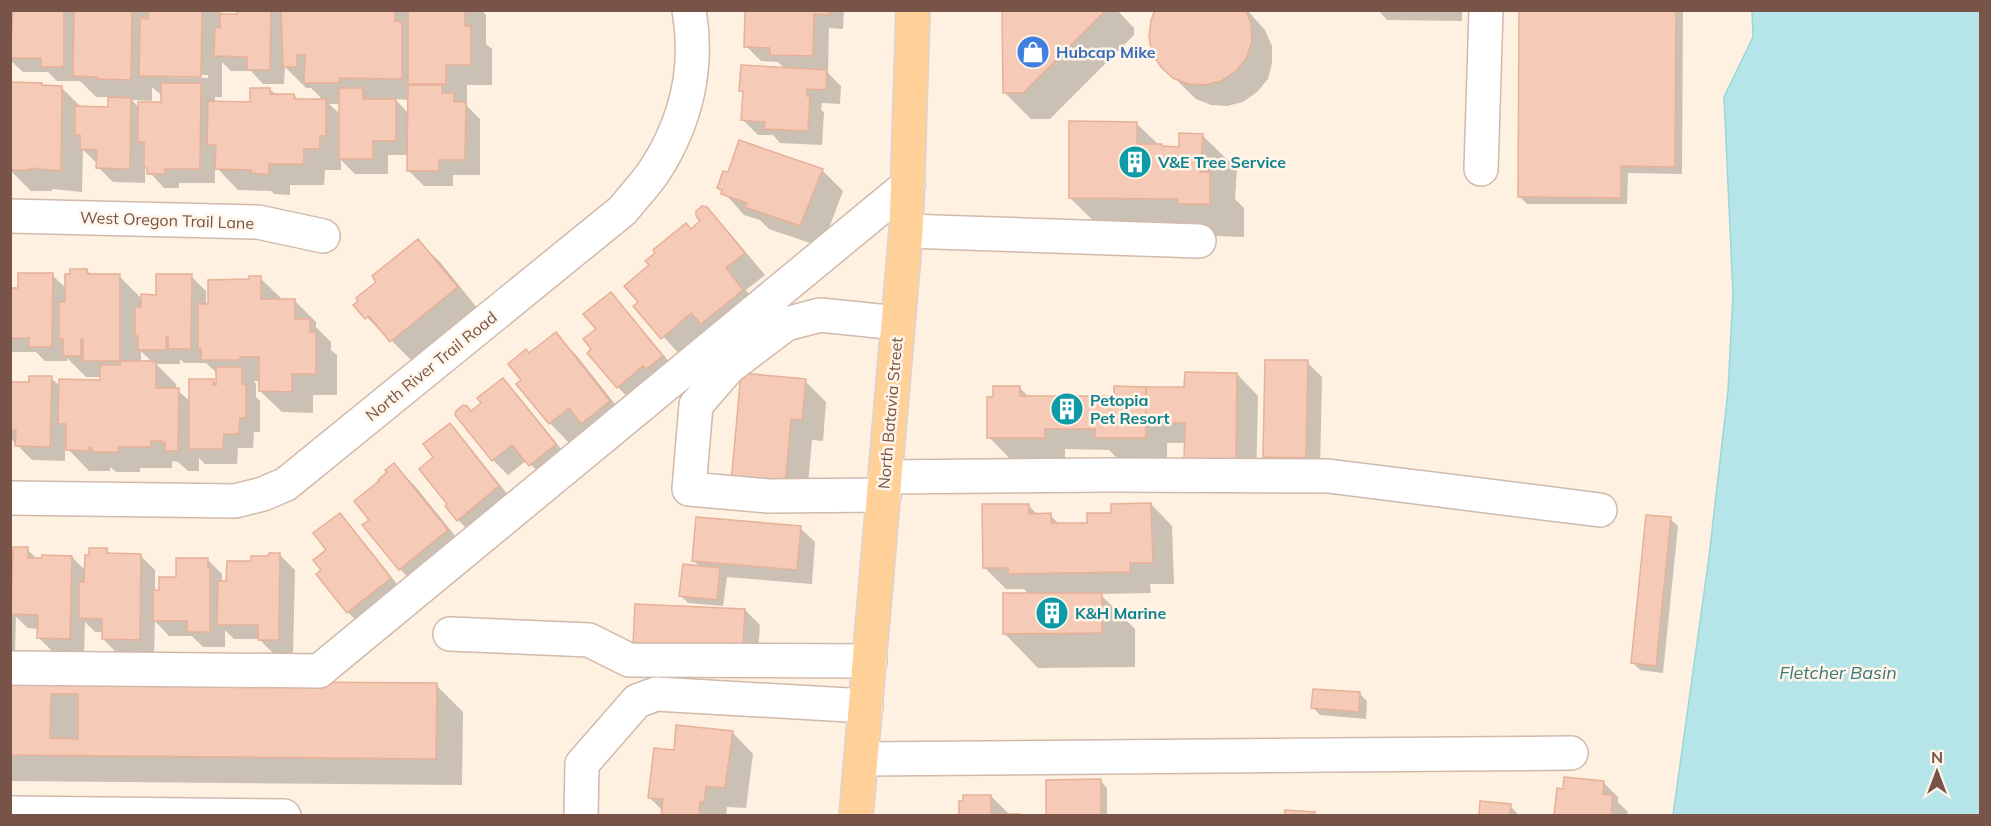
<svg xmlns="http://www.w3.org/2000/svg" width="1991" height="826" font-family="Mulish,sans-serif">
<rect width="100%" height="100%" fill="#fef1e2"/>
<!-- water -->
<path fill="#b5e5e8" stroke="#9bd6db" stroke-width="1.5" d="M1752,11H1980V815H1673L1709,557L1728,391L1733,294L1724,97L1753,37Z"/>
<!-- shadow -->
<g fill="#0003" fill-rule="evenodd">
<path d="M14,10H147L149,13V10H220L223,15L238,16V10H407L410,14V10H481L486,15V44L492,49V85H467V106L480,119V175H453V186H424L409,171V155H388V174H355L341,160V170H325L324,185H290V195L274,194L271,191L238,190L215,166V183H179V188H164L145,167V183L113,182L98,167V164L83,150L82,192L52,189V191H31L10,170V83L42,84L44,86L61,87L82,108H109L110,97H96L80,81H57L48,72H23L10,60V27H14ZM222,62L231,71H251L263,84H284L285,67L306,88H311L324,101H299L294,95H276L270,89L251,103H215V97H222ZM160,74L208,75V78L160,77ZM152,87L163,97V104L139,108L132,100L152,101ZM395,99L409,100V114ZM329,104H341V115Z"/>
<path d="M747,10H844L843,29L829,28L828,73L841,86L840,104L822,103L821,110L824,112L822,145L780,143L773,135H758L743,120L744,94L741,91L785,69L778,62L761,61L746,46Z"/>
<path d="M1003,10H1117L1134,28V35L1050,119H1031L1004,92Z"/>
<path d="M1157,10H1247L1265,30L1272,46V63L1268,79L1257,92L1243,102L1227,106L1211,105L1196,99L1162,66Z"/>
<path d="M1378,10H1462V21L1387,20Z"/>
<path d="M1521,10H1683L1682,174L1628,173L1627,204H1527L1519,196Z"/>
<path d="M1136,123L1159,145L1164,148H1181L1202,135L1237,169L1235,199L1244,208V237L1105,232L1070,198Z"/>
<path d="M822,170L843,191L822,247L769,229L760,220L744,215L719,187Z"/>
<path d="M706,209L728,231L765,275L746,290L763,312L684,359L635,306L691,230L702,221Z"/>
<path d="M418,241L440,262L478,309L413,362L389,338L388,339L355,305Z"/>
<path d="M87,270L92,276H119L142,299L158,296L191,276L206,291V306H209L232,280L260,278L282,299L294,300L316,322V327L331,342V350L337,355V395H313V413L282,412L260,391V381H254L256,384V397L260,401V432H254L253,448H238L237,464H205L199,458V471H188L178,462L172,461V468H140V472H116L110,467V471H89L65,446V461L32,460L10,438V383L30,384L51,378L60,386L102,381V377H86L67,358V361H45L36,352H12L10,290H20L52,275L67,289ZM141,351L153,363H141ZM180,359L184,363H206L218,374L217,385L213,380L191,402L176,389V384L156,364H180Z"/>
<path d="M610,294L625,309L677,371L632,402L618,387L593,349Z"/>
<path d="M556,334L577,356L630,423L571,445L550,423L519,384L523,381L529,355Z"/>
<path d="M1307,362L1322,377L1320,472L1279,471L1264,456Z"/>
<path d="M1237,374L1258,396L1256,482L1186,443H1167V459H1118L1109,450L1065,449V459H1010L989,437L1020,388L1029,397L1116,398L1186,389Z"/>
<path d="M503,380L517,394L570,460L545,480L527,460L508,475L493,460L457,415L472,413L483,403Z"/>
<path d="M805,381L826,402L823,441L812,440L806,508L754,504Z"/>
<path d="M450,425L464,440L513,501L472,534L458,520L449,504L435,457Z"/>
<path d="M394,465L415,486L469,553L421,591L400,569L371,520L382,481Z"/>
<path d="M1151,504L1172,526L1174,584H1150L1151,593L1100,594L1135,629V667L1038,668L1004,633L1030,595L1024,589H1006L985,568L1028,505L1038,515H1050L1060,525L1089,524L1113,514Z"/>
<path d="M340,515L354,530L405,594L362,627L348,612L323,570Z"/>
<path d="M1670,519L1678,526L1663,673L1640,670L1633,663Z"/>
<path d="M800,528L815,542L812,584L727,577L723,606L688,603L681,596L701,568L694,561Z"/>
<path d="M27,549L38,560L72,557L86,571L106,550L111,555H140L155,570V592H161L207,559L222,574V583H228L253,563V557L280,555L295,570L293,654H274L259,639H234L225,630V647H203L192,636H169L155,621L154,654H118L103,639V632H95L85,622L84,654L54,653L39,638V629L28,628L16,617L15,652H10V562L14,565Z"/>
<path d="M745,610L760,625L757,665L649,660Z"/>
<path d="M10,681L436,685L463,712L462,785L10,781Z"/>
<path d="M1360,694L1367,701L1366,719L1320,715L1313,708Z"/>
<path d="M732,732L753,754L746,808L727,807L726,816H663V811L650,798L675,752Z"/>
<path d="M1100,780L1107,788V816H1048Z"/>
<path d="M1604,783L1618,797V802L1628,812L1627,816H1555L1564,791Z"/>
<path d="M991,796L1010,815L960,816Z"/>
<path d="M1510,806L1517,813V816H1480Z"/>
</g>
<!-- building -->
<g fill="#f5cbb8" stroke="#e8b097" stroke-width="1.5" fill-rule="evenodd">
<path d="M13,10H64V67H41V58H10Z"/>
<path d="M74,10H132L131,80L97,79V77L73,76Z"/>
<path d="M148,10H202L201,77L139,76L140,18L148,19Z"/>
<path d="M237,10H271L270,70H247V57L214,56L215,27L220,28V14H237Z"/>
<path d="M281,10H395V21L402,22V79L339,78V83H304L305,55H297V67H283Z"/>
<path d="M408,10H465V26H471V65H446V84H408Z"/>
<path d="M745,10H829V15L814,14L813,56L770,55V48L744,47Z"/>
<path d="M1002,10H1106L1023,93H1003Z"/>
<path d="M1155,10H1246L1251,23L1252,41L1247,57L1236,71L1221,81L1204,85L1188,84L1173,78L1161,67L1152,53L1149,37L1151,20Z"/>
<path d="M1519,10H1676L1675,167L1621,166V198L1518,197Z"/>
<path d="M741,65L827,70L826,90L807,89V96H810L808,131L764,129L765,122L741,120L743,91H739Z"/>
<path d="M10,82L42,83V85L62,86L61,171L31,168V170H10Z"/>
<path d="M161,83H201L200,169H165V174H147V168H144V142H138V102H161Z"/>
<path d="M408,85H442V93H454V102H466L465,160H439V171H407Z"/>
<path d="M250,88H270V94H294V99H326V136H320V149H304V164H269V175L251,173V170L215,169L216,145H207L208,101L250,102Z"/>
<path d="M339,88H363V99H396V141H373V159H339Z"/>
<path d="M108,97L131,98L130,169L96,168L97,150L80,149V135H75V106L108,107Z"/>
<path d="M1069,121L1137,122V144H1162V146L1179,147V133L1203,134L1200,172H1210V204H1178V199L1069,198Z"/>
<path d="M739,140L823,169L800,226L745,207L747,203L721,194L722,190L717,188L723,171L728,172Z"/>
<path d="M702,206L707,207L745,253L726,268L743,290L701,324L691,313L661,339L633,306L638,302L624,286L649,265L645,261L655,253L653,250L686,223L691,229L700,221L696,216V211Z"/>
<path d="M418,239L458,287L390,342L369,316L365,319L353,305L358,301L356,298L376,282L372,276Z"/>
<path d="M70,269H87V274H120V361H83V339H81V356H63V339H59V302H65V274H70Z"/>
<path d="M18,273H53L52,347H29V338H10V288H18Z"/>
<path d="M156,274H192L191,349H168V337H166V350H138V336H135V307H141V294L156,295Z"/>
<path d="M249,276H261V299H295V319H310V332H316V374H292V392L259,391V357H240V360H201V349H198V304H208V280L249,279Z"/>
<path d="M611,292L663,356L646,369L643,366L617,388L587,353L591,349L583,339L596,329L583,314Z"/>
<path d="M556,332L610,401L581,424L569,408L549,424L516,384L521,380L508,364L526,349L529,353Z"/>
<path d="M1265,360H1308L1306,458L1263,457Z"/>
<path d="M120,361H156V388H179L178,451H165V443H162V441H151V447H119V452H92V448H89V451L66,450V424H58L59,379L100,380V365H120Z"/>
<path d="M216,367H242V384H246V418H240L239,434H224L223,449H189V379H214L213,385H216Z"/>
<path d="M1185,372L1237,373L1236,461L1184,460L1185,423L1146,422V387H1184Z"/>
<path d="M741,373L806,379L802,420L791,419L785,487L731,483Z"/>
<path d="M29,376H52L50,447L15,446L16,430H10V382H29Z"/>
<path d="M503,378L556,444L529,466L512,445L492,461L455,415L456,411L463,405L467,406L471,411L481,403L477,398Z"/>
<path d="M993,386H1020V396H1114V386L1146,387V438H1095V429H1045V438H987V397H993Z"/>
<path d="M450,423L499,486L457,521L445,506L447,504L419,469L433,457L423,444Z"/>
<path d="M394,463L448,530L399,570L362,525L369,520L354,501L379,481L378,480L387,472L385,470Z"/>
<path d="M1151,503L1153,563H1130V572L1008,574V568H983L982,504H1029V514L1051,513V523H1087V513H1111V504Z"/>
<path d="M340,513L391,578L347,613L316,574L321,570L313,560L326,550L313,533Z"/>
<path d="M1646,515L1671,517L1656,666L1631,663Z"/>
<path d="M696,517L801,526L797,570L692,561Z"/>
<path d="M13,547H28V558H42V555L72,556L70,639L37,638L38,615L11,614Z"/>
<path d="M89,548H107V553L141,554L140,640L102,639V619L79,618V582H84L85,555H89Z"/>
<path d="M269,553H280L279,640H258V625H217L218,581H226L227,561H251V556H268Z"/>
<path d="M176,558H208V568H210V632H187V621H153V590H159V577H176Z"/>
<path d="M683,564L720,568L717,600L679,596Z"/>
<path d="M1003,593H1102V633L1003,634Z"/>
<path d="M635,604L745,609L743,650L633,645Z"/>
<path d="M10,680L437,683L436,759L10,755ZM51,694H78V739L50,738Z"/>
<path d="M1313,689L1360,692L1359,712L1311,708Z"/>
<path d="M676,725L733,731L725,788L706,786L704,802H700L699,816H661L663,799L648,798L654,748L674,750Z"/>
<path d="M1564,777L1604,781L1603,794L1613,795L1611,816H1554L1557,788L1563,789Z"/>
<path d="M1101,779V816H1046V780Z"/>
<path d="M963,795H991V814H1020V816H959V801H963Z"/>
<path d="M1480,801L1511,804L1510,816H1479Z"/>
<path d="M1285,810L1315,812L1314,816H1284Z"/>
</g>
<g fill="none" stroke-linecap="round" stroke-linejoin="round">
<defs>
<g id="minor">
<path d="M1481,169L1486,10"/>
<path d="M10,216L258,222L323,236"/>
<path d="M906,231L1199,241"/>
<path d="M885,477L1110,475L1328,476L1600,510"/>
<path d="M884,495L769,496L689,489L696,405L729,367L786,324L820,315L898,323"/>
<path d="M10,498L235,501L263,494L286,484L623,210C633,197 646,184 655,170C686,122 699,67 689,10"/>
<path d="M450,634L589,640L629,660L870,661"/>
<path d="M10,668L319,671L908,185"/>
<path d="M862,759L1571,753"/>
<path d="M10,813L284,816"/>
<path d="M581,816L582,764L637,701L656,694L866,706"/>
</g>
<path id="major" d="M856,816L906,231L913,10"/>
</defs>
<!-- minor casing -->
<use href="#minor" stroke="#d1b9ab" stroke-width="36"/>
<!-- major casing -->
<use href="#major" stroke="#dcd3cf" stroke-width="36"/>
<!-- minor -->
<use href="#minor" stroke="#fff" stroke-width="33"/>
<!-- major -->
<use href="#major" stroke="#ffd097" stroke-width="33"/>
</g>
<!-- icons -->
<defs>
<symbol id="shop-disc" viewBox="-11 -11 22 22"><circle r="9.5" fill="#3f7fe0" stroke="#fff5e9"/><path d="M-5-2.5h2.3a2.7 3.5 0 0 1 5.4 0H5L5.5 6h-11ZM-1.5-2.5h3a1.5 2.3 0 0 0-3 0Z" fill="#fff"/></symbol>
<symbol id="building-disc" viewBox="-11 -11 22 22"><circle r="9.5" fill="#0f9aa8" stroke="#fff5e9"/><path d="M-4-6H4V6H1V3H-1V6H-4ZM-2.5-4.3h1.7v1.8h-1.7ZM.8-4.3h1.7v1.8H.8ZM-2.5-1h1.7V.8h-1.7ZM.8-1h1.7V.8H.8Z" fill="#fff"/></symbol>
</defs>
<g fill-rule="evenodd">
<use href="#shop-disc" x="1014" y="33" width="38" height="38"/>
<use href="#building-disc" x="1116" y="143" width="38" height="38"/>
<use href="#building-disc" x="1048" y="390" width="38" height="38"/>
<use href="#building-disc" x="1033" y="594" width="38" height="38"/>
</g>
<g text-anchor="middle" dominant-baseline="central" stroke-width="5" stroke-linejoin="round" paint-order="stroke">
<!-- shop labels -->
<g font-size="16" font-weight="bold" fill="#366cbe" stroke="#fff5e9" text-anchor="start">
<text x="1056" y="52">Hubcap Mike</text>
</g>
<!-- culture labels -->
<g font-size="16" font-weight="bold" fill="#0d838f" stroke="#fff5e9" text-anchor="start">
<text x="1158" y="162">V&amp;E Tree Service</text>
<text x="1090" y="400">Petopia<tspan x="1090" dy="18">Pet Resort</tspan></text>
<text x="1075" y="613">K&amp;H Marine</text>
</g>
<!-- street labels -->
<g font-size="16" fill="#775447" stroke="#fff5e9">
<text transform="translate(167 220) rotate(2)">West Oregon Trail Lane</text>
<text transform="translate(431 366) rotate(-39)">North River Trail Road</text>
<text transform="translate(890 413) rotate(-85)">North Batavia Street</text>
</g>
<!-- water labels -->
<g font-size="18" font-style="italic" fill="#3a787d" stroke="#fff5e9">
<text x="1838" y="672">Fletcher Basin</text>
</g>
</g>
<!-- border -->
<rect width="1991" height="826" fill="none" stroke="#775447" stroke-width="24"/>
<!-- north arrow -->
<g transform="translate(1937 772)" stroke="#fff5e9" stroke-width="4.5" paint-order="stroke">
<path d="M0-4.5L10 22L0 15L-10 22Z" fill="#775447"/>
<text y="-9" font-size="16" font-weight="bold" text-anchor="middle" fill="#775447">N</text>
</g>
</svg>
